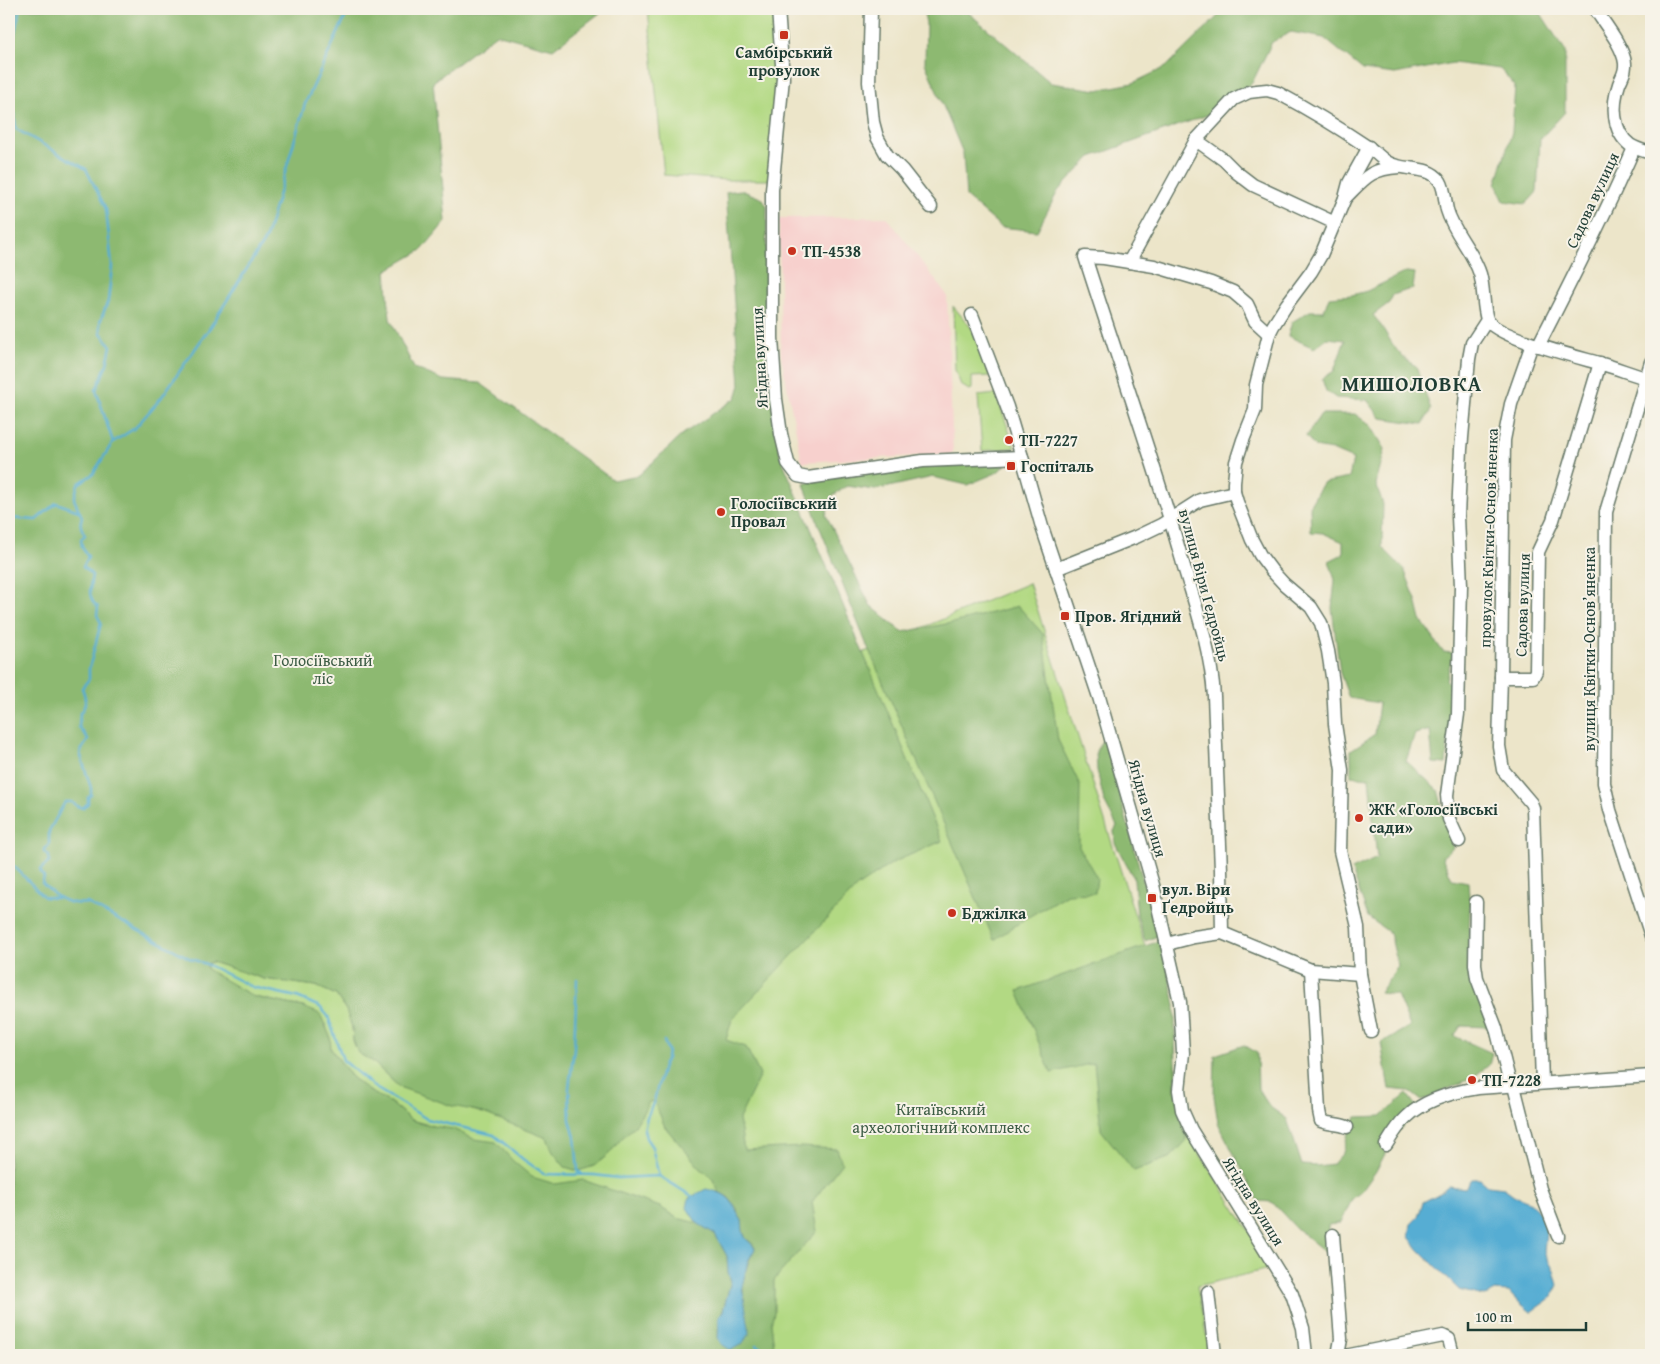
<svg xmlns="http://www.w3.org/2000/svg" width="1660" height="1364" font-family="'Gentium Book Plus',serif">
<rect width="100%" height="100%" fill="#f7f3e8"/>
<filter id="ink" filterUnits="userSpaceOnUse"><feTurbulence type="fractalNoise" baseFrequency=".02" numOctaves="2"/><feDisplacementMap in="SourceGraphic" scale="10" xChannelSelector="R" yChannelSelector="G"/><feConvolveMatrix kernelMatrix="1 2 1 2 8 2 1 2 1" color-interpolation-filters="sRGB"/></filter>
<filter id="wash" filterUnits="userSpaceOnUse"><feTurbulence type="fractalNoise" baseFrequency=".0096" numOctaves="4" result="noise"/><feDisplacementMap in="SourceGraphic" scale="20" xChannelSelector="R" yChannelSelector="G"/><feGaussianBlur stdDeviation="1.12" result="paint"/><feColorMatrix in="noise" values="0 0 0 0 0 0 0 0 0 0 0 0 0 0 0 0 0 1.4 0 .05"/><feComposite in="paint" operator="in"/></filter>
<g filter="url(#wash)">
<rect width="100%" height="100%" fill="#ece5c9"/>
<!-- built -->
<path fill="#f7d0cd" d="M887,217L947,295L953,454L802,462L781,355L779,218Z"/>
<!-- green -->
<g fill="#b2d983" stroke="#688b5c">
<path d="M648,9H775L778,78L769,180H726L664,175Z"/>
<path d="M953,306L973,330L990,376L972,377V389L969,390L961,385L955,370Z"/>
<path d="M996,394L1015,448L982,451L978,396Z"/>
<path d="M1029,583L1175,1041L1179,1121L1273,1268L1197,1286L1210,1355H70L433,1126L411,1120L391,1103L367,1090L351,1076L331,1049L326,1025L303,1007L254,997L213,974L208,970L206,964L212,962L264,979L316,986L336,995L346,1010L352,1027L353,1040L358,1053L372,1061L399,1087L482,1113L848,659Z"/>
</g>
<!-- forest -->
<g fill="#8db971" stroke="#567b52" fill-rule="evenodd">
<path d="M9,9H605L553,49L496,34L433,82L446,221L422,250L386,271L390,319L414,368L443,380L480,383L613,480L639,475L683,434L736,398L740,385L726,192L741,190L763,199L767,206L765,339L780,455L942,841L894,862L857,887L732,1019L726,1040L746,1047L760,1075L739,1119L744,1150L801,1147L837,1149L842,1163L812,1202L817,1231L774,1280V1313L771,1323L775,1355H9ZM212,962L264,979L316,986L336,995L346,1010L352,1027L353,1040L358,1053L372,1061L399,1087L452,1106L478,1111L547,1138L553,1152L565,1167L578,1171L588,1168L594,1166L609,1154L621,1139L635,1126L649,1102L654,1101L665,1127L700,1168L712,1178L719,1192L728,1197L737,1208L738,1215L742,1220V1229L746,1239L752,1243L755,1248C746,1265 741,1282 744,1300L718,1338L719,1317L723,1311L731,1281L728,1272L727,1256L715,1234L697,1223L677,1218L660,1207L583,1180L555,1184L532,1177L513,1161L496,1142L474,1139L453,1129L426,1125L411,1120L391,1103L367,1090L351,1076L331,1049L330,1036L320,1014L303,1007L254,997L208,970L206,964Z"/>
<path d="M923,9H964L1051,83L1097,90L1133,83L1166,67L1219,15L1233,9H1538L1565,51V112L1540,139L1537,192L1526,204L1504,201L1496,184L1512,132L1515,86L1500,69L1453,63L1395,74L1363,70L1324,38L1291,32L1272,42L1252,83L1213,113L1091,157L1058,191L1037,231L1001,227L966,197L963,153L925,63L926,23Z"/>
<path d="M1406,272L1415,273L1413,288L1393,295L1389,303L1373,315C1388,332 1394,356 1416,366L1431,410L1423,424L1381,418L1367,400L1336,398L1326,391L1322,379L1334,371L1345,340L1327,338L1314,348L1288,336L1292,322L1310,311H1324L1329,297L1352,295L1367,291Z"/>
<path d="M1321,414H1355L1371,426L1385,449L1376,484L1383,504L1382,547L1404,569L1416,600L1421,620L1443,652L1453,653L1446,680L1453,687L1446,764L1433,763L1430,730L1415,734L1406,761L1438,790L1453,848L1442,857L1452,879L1468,882L1470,908L1468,955L1474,982L1483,1005L1488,1027L1461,1026L1454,1036L1492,1053L1489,1065L1472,1078L1422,1101L1409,1091L1389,1089L1381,1043L1410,1026L1397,995L1380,993L1398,966L1390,933L1368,917L1352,870L1377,858L1369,778L1351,776V750L1375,734L1379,703L1349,698L1340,673L1332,608L1335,580L1329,561L1343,554V542L1323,533L1311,532L1310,505L1323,483L1349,478L1353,459L1332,450L1315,447L1306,436Z"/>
<path d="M955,463L1006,465L996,473L967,485L933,477L875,490L847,486L832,496L826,515L870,605L902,632L957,622L1018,606L1043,634L1058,740L1080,785L1079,847L1097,878L1095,893L1067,894L1025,919L994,940L866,643L818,523L804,484L823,478Z"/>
<path d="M1104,737L1158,936L1145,941L1137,916L1134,879L1115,843L1114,831L1117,826L1104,801L1097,770L1096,751Z"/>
<path d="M1162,940L1175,1005V1090L1181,1119L1187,1140L1171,1157L1134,1171L1101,1130L1094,1063L1051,1073L1018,991Z"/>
<path d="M1244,1045L1257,1053L1258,1089L1270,1107L1287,1119L1302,1165L1317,1166L1333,1164L1343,1153L1350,1125L1357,1117L1381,1116L1407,1094L1418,1109L1386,1145L1385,1154L1376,1171L1362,1191L1352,1199L1341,1223L1328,1225L1329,1255L1297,1229L1272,1202L1258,1201L1218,1123L1214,1096L1215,1055Z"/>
</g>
<!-- water -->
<g fill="#56add3" stroke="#3a7584">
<path d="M1472,1179H1480L1488,1186L1504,1188L1515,1196L1531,1203L1547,1222L1544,1252L1554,1271L1558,1285L1552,1297L1531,1312L1515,1299L1509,1292L1494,1291L1489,1295L1483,1296L1459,1290L1419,1250L1409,1237L1411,1224L1418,1217L1423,1202L1442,1192L1449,1186L1465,1188Z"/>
<path d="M706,1189C725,1193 731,1197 738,1214C739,1217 741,1218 742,1221C743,1227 742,1231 745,1237C747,1241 752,1243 755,1249L748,1261L742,1287L750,1333L742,1344L731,1350L721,1344L718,1338L719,1317L723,1311L731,1281L728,1272L727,1256L715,1234L697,1223L687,1208L689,1198Z"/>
</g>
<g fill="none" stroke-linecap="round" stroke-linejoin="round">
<!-- stream -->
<g stroke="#56add3" stroke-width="2.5">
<path d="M349,9L305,104L266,238L211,326L161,398L135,428L113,442L93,474L78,484L74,499L82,517C79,524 81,528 85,535L81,539L82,547L88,557L83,567L92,575C90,587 87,599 98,607L97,615L101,623L89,669V679L82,688C86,697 87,706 80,713L79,727L88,739C86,745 82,747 80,753L91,788V795L88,797V803L83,808L77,806L71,802H65L49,831V845L44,849V852L49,856V862L40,870L44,878L42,883C55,897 68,906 87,903L191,959L206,964L252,987L297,997L320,1007L328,1016L343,1060L374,1087L427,1119L494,1135L524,1160L545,1174L594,1175L618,1178L659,1176L695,1198"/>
<path d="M9,58L20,9"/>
<path d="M9,71L16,129L86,169L106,209L112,266L108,301L100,322L101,333L111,346L107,364L96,390L113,442"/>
<path d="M9,518L36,520L56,503L79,511"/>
<path d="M9,861L44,897L57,898"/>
<path d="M577,979L574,1048L569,1088L570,1120L575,1137L578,1171L582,1174"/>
<path d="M659,1176L652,1147L646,1138L644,1130L647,1117L654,1101L663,1066L667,1058L668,1051L664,1041"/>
<path d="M757,1345L771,1355"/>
</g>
</g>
</g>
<g filter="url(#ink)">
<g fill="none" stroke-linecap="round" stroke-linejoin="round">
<defs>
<g id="minor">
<path d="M778,9L783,78L772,190V338L776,399L781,434L788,463L798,476L808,478L923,461L1022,457L1042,527L1099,697L1153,885L1180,1002L1183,1053L1179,1090L1182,1110L1191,1130L1292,1294L1303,1328L1306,1355"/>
<path d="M871,9L869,82L873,122L877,137L887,155L902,170L931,207"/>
<path d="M1595,9C1604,23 1623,46 1625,63C1626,72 1622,76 1619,84C1612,104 1612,131 1630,145C1636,149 1644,151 1651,153"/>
<path d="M1196,140L1224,160L1236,172L1253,185L1335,223"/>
<path d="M1369,147L1349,183L1345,198L1321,255L1311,272L1287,304L1273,326L1269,334L1256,385L1255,410L1243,440L1236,462L1234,483V492L1237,502L1252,540L1260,555L1272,571L1284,584L1311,607L1321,623L1328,651L1333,683L1335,724L1342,770L1340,851L1358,927L1360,974L1371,1031"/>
<path d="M1345,198C1365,178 1370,169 1399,167"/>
<path d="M1129,262L1196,140L1234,99L1249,92L1257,91L1267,90L1278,93C1308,109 1338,127 1366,146C1374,150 1380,158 1387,162C1403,172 1428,164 1440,181C1445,189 1445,202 1447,210C1454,234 1473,251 1480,274C1484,287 1483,309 1487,319C1494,337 1582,358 1602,364C1617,368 1631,374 1646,378"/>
<path d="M972,315L1007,407L1022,457"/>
<path d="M1538,346C1572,280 1605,215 1634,148"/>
<path d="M1651,362L1606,512L1604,783L1610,810L1651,936"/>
<path d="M1056,569L1136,537L1161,525L1200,500L1234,492"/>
<path d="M1501,677L1504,440L1511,404L1532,344"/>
<path d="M1459,841L1449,819L1447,795L1458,714L1461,586L1458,516L1461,449L1469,359L1472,343L1487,320"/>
<path d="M1476,902L1475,964L1477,978L1496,1028L1509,1080L1514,1086L1540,1189L1558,1236"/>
<path d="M1222,933L1221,870L1214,696C1211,649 1195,605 1182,560C1153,458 1117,358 1085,257L1104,258L1154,266L1211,283L1233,292L1247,304L1255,321L1269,334"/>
<path d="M1167,944L1194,937L1222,933L1311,970L1360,974"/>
<path d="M1311,970L1319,1111L1321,1121C1331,1125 1338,1123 1347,1127"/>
<path d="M1542,1083L1533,808L1531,803L1503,770L1499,746L1501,677H1533L1536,671L1538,552L1553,520L1600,363"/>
<path d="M1386,1145C1392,1135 1398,1125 1407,1117C1425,1099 1453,1092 1478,1088L1651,1076"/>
<path d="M1333,1235L1341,1339L1338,1355"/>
<path d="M1208,1292L1215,1355"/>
<path d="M1350,1355L1443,1336L1449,1339L1453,1355"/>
</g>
</defs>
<!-- minor casing -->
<use href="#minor" stroke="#677868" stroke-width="15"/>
<!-- minor -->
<use href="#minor" stroke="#fff" stroke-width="12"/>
</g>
</g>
<!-- markers -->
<g fill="#c8321e" stroke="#f7f3e8" stroke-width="2">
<rect x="779" y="30" width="10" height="10" rx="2.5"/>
<circle cx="792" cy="251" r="5"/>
<circle cx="1009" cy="440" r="5"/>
<rect x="1006" y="461" width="10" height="10" rx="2.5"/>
<circle cx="721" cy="512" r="5"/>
<rect x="1060" y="611" width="10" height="10" rx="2.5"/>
<circle cx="1359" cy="818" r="5"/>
<rect x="1147" y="893" width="10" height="10" rx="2.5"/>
<circle cx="952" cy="913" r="5"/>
<circle cx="1472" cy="1080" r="5"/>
</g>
<g text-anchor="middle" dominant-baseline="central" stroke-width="4" stroke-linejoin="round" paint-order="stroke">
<!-- poi labels -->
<g font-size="16" font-weight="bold" fill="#1f3d34" stroke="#f7f3e8" text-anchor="start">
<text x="784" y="52" text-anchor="middle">Самбірський<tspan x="784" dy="18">провулок</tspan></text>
<text x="802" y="251">ТП-4538</text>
<text x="1019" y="440">ТП-7227</text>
<text x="1021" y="466">Госпіталь</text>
<text x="731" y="503">Голосіївський<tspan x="731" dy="18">Провал</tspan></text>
<text x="1075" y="616">Пров. Ягідний</text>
<text x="1369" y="809">ЖК «Голосіївські<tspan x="1369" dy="18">сади»</tspan></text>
<text x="1162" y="889">вул. Віри<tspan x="1162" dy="18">Ґедройць</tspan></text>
<text x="962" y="913">Бджілка</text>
<text x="1482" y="1080">ТП-7228</text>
</g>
<!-- street labels -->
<g font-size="16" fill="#1f3d34" stroke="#f7f3e8">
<text transform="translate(1592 200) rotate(-65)">Садова вулиця</text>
<text transform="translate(759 358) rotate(-93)">Ягідна вулиця</text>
<text transform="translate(1488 538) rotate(-88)">провулок Квітки-Основʼяненка</text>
<text transform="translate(1205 585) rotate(75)">вулиця Віри Ґедройць</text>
<text transform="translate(1522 605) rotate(-88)">Садова вулиця</text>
<text transform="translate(1589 649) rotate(-90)">вулиця Квітки-Основ’яненка</text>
<text transform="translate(1148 808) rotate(74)">Ягідна вулиця</text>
<text transform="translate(1254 1201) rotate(58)">Ягідна вулиця</text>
</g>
<!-- park labels -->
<g font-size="16" fill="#3c5c44" stroke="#f7f3e8">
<text x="323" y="660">Голосіївський<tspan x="323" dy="18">ліс</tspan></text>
<text x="941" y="1109">Китаївський<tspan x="941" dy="18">археологічний комплекс</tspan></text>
</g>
<!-- district labels -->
<g font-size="21" font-weight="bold" letter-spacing="1" fill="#1f3d34" stroke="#f7f3e8">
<text x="1412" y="383">МИШОЛОВКА</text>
</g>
</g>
<!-- margin -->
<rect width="1660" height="1364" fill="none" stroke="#f7f3e8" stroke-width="30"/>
<!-- scale -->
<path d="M1468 1322v8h118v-8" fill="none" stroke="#1f3d34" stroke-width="2.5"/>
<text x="1475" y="1322" font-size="15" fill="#1f3d34" stroke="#f7f3e8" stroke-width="4" paint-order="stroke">100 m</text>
</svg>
